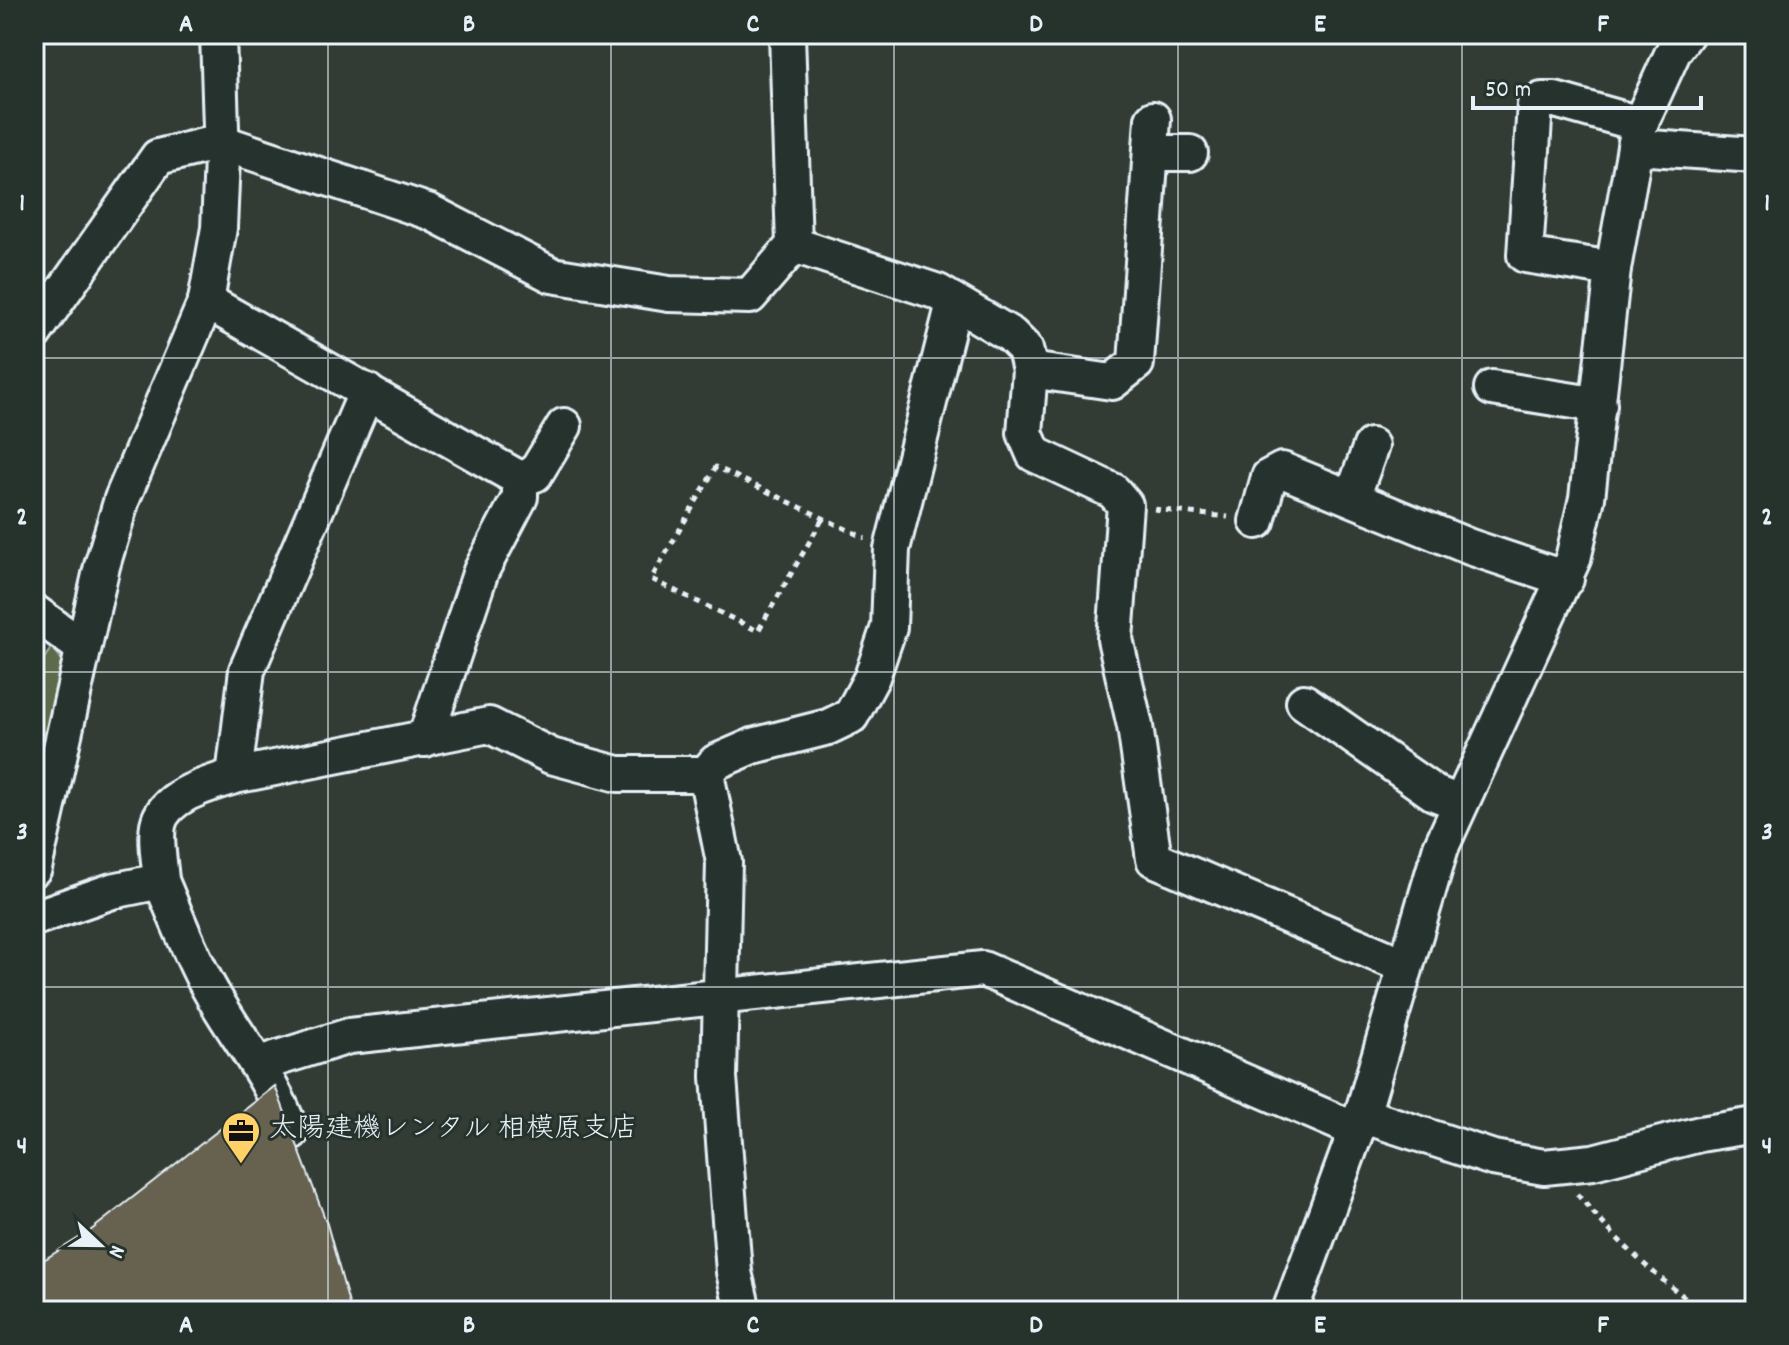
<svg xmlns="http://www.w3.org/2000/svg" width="1789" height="1345" font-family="Dekko,'Klee One',sans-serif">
<rect width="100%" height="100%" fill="#333c34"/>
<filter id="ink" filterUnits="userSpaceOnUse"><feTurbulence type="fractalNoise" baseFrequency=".0125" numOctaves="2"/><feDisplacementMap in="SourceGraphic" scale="16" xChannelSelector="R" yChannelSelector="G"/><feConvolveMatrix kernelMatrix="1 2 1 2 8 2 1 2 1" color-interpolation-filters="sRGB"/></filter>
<g filter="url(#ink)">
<!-- green -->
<path fill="#5d6a4c" stroke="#a2aea2" stroke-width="2" d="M52,647L62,660L36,783L34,673Z"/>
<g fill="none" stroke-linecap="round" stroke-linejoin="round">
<defs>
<g id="minor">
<path d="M1635,147L1755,155"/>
<path d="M1153,153H1190"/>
<path d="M794,245L938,292L1011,335L1025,349L1030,370L1025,433L1034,454L1113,491L1125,505L1115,639L1135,726L1154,859L1405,966"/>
<path d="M1613,269L1525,255L1535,105L1542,100H1555L1640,124"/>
<path d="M206,301L520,479V497L481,571L425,739"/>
<path d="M34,333L158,157L220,142L430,212L552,275L669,294L750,296L794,245L787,34"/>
<path d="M1030,370L1112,382L1136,363L1153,119"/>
<path d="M1492,388L1599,405"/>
<path d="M520,479L535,474L564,426"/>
<path d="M1352,498L1371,446"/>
<path d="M1257,521L1269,477L1282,470L1470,547L1566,579"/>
<path d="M34,612L82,647"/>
<path d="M1304,702L1434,793L1460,803"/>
<path d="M706,774L724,862L719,1077L734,1272L743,1311"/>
<path d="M234,776L247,670L367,391"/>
<path d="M34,868L102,566L122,499L206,301L219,228L222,159L218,34"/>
<path d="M161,881C160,864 155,842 158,825C164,795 210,784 234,776L489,725L551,756L618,774H706L716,762L753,746L828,727L851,716L872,677L889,627L892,549L954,303"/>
<path d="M34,918L112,891L161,881C176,916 190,954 209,988C236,1037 272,1078 291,1132"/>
<path d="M259,1064L349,1036L983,969L1356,1130"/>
<path d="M1362,1115L1493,1158L1544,1167L1593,1162L1700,1134L1755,1125"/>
<path d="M1290,1311L1362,1115L1441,847L1573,559L1587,498L1613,269L1635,147L1640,124L1674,50L1686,34"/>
</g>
</defs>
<!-- minor casing -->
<use href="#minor" stroke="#e8f1f8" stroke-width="40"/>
<!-- path -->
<g stroke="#e8f1f8" stroke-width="5" stroke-dasharray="6 6" stroke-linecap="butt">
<path d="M1154,509L1228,517"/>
<path d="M822,520L758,631L651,579L716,467L865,538"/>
<path d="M1577,1194C1615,1239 1656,1279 1705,1311"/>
</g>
<!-- minor -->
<use href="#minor" stroke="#26332d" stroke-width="34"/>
</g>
<!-- wall -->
<path fill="#585444" stroke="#e8f1f8" stroke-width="2" d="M42,1261L351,1311H35L34,1284Z"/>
<!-- building -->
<path fill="#66624f" stroke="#e8f1f8" stroke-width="2" d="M275,1086L327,1224L351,1311H46L42,1261L90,1231Z"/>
</g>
<!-- grid -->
<path fill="none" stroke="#e8f1f8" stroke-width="2" stroke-opacity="0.55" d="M328,34V1311M611,34V1311M894,34V1311M1178,34V1311M1462,34V1311M34,358H1755M34,672H1755M34,987H1755"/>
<!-- icons -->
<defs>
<symbol id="office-pin" viewBox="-11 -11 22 30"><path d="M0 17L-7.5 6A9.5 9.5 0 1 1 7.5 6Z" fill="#ffd166" stroke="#26332d"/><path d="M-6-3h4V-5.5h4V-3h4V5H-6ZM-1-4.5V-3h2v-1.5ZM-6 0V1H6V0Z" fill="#111"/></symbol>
</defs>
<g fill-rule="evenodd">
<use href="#office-pin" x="219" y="1109" width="44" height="60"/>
</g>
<g text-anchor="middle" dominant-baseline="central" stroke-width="6" stroke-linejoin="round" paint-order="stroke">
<!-- poi labels -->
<g font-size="28" fill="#e8f1f8" stroke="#26332d" text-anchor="start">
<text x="269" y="1131">太陽建機レンタル 相模原支店</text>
</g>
</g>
<!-- margin -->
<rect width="1789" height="1345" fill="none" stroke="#26332d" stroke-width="88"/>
<!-- north arrow -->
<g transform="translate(100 1245) rotate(112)" stroke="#26332d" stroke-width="6" paint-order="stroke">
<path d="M0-6L14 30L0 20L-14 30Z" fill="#e8f1f8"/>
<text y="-12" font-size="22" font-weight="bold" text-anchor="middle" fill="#e8f1f8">N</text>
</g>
<!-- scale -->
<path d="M1473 96v12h228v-12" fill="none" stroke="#e8f1f8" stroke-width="4"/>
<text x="1485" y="96" font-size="24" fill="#e8f1f8" stroke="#26332d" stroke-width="6" paint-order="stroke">50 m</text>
<rect x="44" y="44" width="1701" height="1257" fill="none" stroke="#e8f1f8" stroke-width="3"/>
<g font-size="26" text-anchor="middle" font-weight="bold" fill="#e8f1f8">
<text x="186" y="31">A</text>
<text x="469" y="31">B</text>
<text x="753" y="31">C</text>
<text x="1036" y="31">D</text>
<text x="1320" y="31">E</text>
<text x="1603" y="31">F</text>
<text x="22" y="210">1</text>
<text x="1767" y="210">1</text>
<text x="22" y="524">2</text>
<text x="1767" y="524">2</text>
<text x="22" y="839">3</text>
<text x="1767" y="839">3</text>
<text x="22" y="1153">4</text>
<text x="1767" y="1153">4</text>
<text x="186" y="1332">A</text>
<text x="469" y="1332">B</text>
<text x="753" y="1332">C</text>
<text x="1036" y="1332">D</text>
<text x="1320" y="1332">E</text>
<text x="1603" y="1332">F</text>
</g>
</svg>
